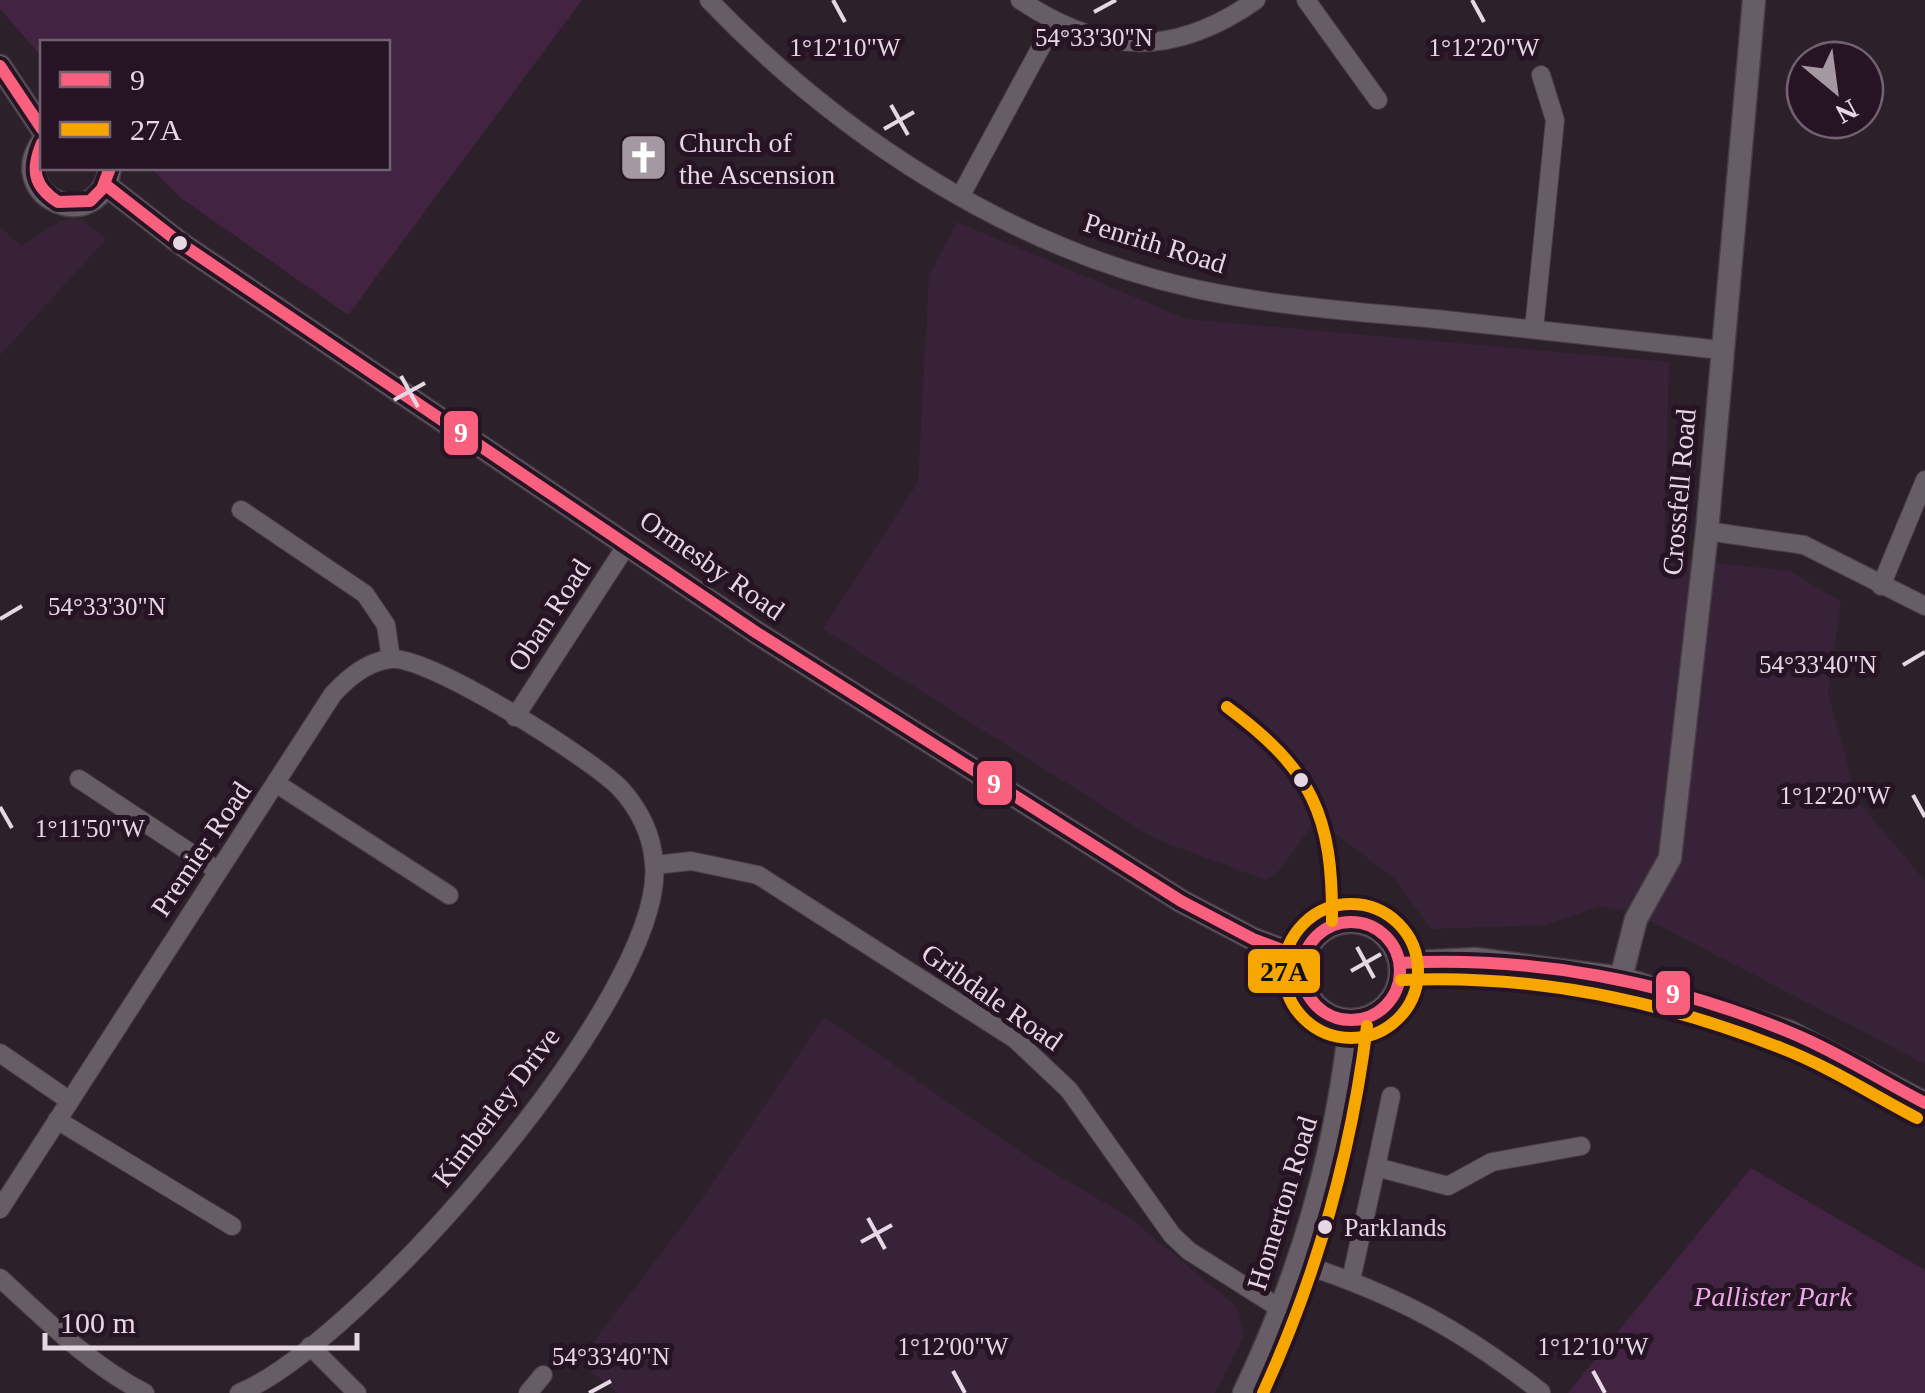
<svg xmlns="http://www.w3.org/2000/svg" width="1925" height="1393" font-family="Georgia,serif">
<rect width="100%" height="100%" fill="#2c212b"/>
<!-- built -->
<g fill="#382237">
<path d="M78,217L106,239L0,355V227L21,246L60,221Z"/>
<path d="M957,222L1186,319L1669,362L1664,557L1790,571L1841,602L1828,693L1857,800L1925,881V1064L1637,914L1600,906L1546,925L1431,929L1394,878L1316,819L1281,869L1266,880L1155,839L823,629L918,482L929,276Z"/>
<path d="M824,1017L1034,1161L1129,1217L1236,1306L1244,1336L1215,1393H617L579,1361L698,1205Z"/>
</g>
<!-- green -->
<g fill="#422341">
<path d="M0,0H582L348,315L181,198L151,168H388V42H42V57L0,9Z"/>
<path d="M1751,1168L1925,1270V1393H1568Z"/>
</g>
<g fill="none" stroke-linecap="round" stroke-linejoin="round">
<defs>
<g id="minor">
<path d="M709,0C838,135 1012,249 1196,289C1275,306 1356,312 1436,319C1531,329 1626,339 1721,350"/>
<path d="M1020,0C1102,55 1174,58 1256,0"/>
<path d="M1306,0L1378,100"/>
<path d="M961,195L1054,23"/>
<path d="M1534,329L1555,120L1541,75"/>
<path d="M241,510L365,594L386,625L391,659"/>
<path d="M1707,531L1804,545L1925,606"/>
<path d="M1881,586L1925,480"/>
<path d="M515,717L628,543"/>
<path d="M79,779L218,871"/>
<path d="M277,784L449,895"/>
<path d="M655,865L691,861L758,875L1015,1039L1069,1090L1172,1235L1189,1251L1281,1309"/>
<path d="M0,1053L70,1101"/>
<path d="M57,1120L232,1226"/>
<path d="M1376,1167L1391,1096"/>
<path d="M0,1209L333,694C349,677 367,662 390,659C429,655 590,758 620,788C639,809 652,835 654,863C668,992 357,1346 239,1393"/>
<path d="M1299,1263C1397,1295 1460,1329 1541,1392"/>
<path d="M0,1278C46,1320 89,1364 145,1393"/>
<path d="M1351,1280L1376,1167L1448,1186L1492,1162L1581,1146"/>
<path d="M310,1346L357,1393"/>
<path d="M528,1393L543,1375"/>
</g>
<g id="tertiary">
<path d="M0,66L42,129"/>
<path d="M42,143C5,197 99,238 110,168"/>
<path d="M107,186L180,243L757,633L1181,901L1253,939L1304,958"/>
<circle cx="1351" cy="971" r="49"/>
<path d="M1400,963L1475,959L1621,978L1790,1032L1925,1103"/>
<path d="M1621,978L1636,919L1670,858L1707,531L1754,0"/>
<path d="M1244,1393C1301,1274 1336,1154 1350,1024"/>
</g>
</defs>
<!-- minor casing -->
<use href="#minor" stroke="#463d45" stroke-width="20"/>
<!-- tertiary casing -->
<use href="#tertiary" stroke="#463d45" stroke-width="25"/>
<!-- minor -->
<use href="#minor" stroke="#665d66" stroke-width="18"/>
<!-- tertiary -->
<use href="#tertiary" stroke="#665d66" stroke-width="22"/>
<defs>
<g id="bus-1">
<path d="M0,66L42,129"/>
<path d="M42,143C31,169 33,186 58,202L90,201L102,189L110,168"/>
<path d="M107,186L180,243L757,633L1181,901L1253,939L1304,958"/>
<circle cx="1351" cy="971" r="49"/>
<path d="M1400,963C1533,956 1666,981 1789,1032C1836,1051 1880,1080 1925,1103"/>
</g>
<g id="bus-2">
<path d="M1227,707C1312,770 1333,815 1332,921"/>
<circle cx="1351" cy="971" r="67"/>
<path d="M1401,980C1532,974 1660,1000 1781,1048C1828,1066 1873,1095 1917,1118"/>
<path d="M1263,1393C1317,1275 1351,1155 1367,1026"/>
</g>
</defs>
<!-- bus-1 casing -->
<use href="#bus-1" stroke="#261425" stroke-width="20"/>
<!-- bus-2 casing -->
<use href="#bus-2" stroke="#261425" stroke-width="20"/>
<!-- bus-1 -->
<use href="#bus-1" stroke="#f8607d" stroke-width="12"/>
<!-- bus-2 -->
<use href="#bus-2" stroke="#f7a600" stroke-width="12"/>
</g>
<!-- ticks -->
<path fill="none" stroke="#e5d8e4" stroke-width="4" d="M833,0L845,22M1472,0L1484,22M1094,12L1116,0M891,105L908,135M884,129L914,112M401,376L418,407M394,400L425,383M0,619L22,606M1903,665L1925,652M1913,795L1925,817M0,807L12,828M1357,947L1374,978M1351,971L1381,954M868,1218L885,1249M861,1242L892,1225M953,1371L965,1393M1593,1371L1605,1393M589,1393L611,1381"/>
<!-- icons -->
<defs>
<symbol id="church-square" viewBox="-11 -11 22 22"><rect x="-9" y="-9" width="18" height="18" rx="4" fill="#a498a3" stroke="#261425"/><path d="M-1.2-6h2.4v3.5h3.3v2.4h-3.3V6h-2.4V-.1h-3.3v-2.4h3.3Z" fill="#fff"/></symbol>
</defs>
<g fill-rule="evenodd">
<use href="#church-square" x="616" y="130" width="55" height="55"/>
</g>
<!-- markers -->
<g fill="#e5d8e4" stroke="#261425" stroke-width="4">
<circle cx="180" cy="243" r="9"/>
<circle cx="1301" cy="780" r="9"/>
<circle cx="1325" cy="1227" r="9"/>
</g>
<g text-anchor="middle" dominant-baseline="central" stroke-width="10" stroke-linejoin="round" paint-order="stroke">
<!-- bus labels -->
<g font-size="26" fill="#e5d8e4" stroke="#261425" text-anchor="start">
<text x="1344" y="1227">Parklands</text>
</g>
<!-- poi labels -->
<g font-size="28" fill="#e5d8e4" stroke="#261425" text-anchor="start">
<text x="679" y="142">Church of<tspan x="679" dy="32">the Ascension</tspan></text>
</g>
<!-- street labels -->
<g font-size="28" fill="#e5d8e4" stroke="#261425">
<text transform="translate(1155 243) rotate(17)">Penrith Road</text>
<text transform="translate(1679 492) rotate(-85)">Crossfell Road</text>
<text transform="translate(712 565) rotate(35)">Ormesby Road</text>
<text transform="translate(549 615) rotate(-57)">Oban Road</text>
<text transform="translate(201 849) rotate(-56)">Premier Road</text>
<text transform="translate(992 997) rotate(35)">Gribdale Road</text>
<text transform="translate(496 1107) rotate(-53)">Kimberley Drive</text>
<text transform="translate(1282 1203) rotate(-73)">Homerton Road</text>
</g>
<!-- park labels -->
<g font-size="28" font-style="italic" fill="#eca8e8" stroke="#261425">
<text x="1773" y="1296">Pallister Park</text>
</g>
</g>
<g font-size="25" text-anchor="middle" fill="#e5d8e4" stroke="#261425" stroke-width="10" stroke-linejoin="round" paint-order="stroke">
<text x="1094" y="46">54°33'30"N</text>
<text x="845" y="56">1°12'10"W</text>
<text x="1484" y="56">1°12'20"W</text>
<text x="107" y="615">54°33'30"N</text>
<text x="1818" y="673">54°33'40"N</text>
<text x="1835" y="804">1°12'20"W</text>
<text x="90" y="837">1°11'50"W</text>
<text x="953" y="1355">1°12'00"W</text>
<text x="1593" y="1355">1°12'10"W</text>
<text x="611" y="1365">54°33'40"N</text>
</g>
<g stroke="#261425" stroke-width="4">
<rect x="442" y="409" width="38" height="48" rx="10" fill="#f8607d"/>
<rect x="975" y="759" width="39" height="48" rx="10" fill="#f8607d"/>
<rect x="1246" y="947" width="76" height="48" rx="10" fill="#f7a600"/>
<rect x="1654" y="969" width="38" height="48" rx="10" fill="#f8607d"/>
</g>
<g font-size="28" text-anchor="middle" font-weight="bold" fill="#fff">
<text x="461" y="442">9</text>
<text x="994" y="793">9</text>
<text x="1673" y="1003">9</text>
</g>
<g font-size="28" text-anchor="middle" font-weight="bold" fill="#111">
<text x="1284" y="981">27A</text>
</g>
<!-- legend -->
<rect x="40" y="40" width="350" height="130" fill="#261425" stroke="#726271" stroke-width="2.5"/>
<rect x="60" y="72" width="50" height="15" fill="#f8607d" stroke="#726271" stroke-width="2.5"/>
<text x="130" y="90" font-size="30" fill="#e5d8e4">9</text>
<rect x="60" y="122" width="50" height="15" fill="#f7a600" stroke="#726271" stroke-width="2.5"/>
<text x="130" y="140" font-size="30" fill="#e5d8e4">27A</text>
<!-- north arrow -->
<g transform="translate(1835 90) rotate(151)"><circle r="48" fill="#261425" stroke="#726271" stroke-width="2.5"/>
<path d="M0-8L18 38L0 25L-18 38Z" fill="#a498a3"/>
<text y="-15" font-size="28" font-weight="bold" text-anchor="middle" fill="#e5d8e4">N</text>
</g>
<!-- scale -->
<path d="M45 1333v15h312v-15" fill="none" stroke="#e5d8e4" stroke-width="5"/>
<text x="60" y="1333" font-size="30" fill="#e5d8e4" stroke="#261425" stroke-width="8" paint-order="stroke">100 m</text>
</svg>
